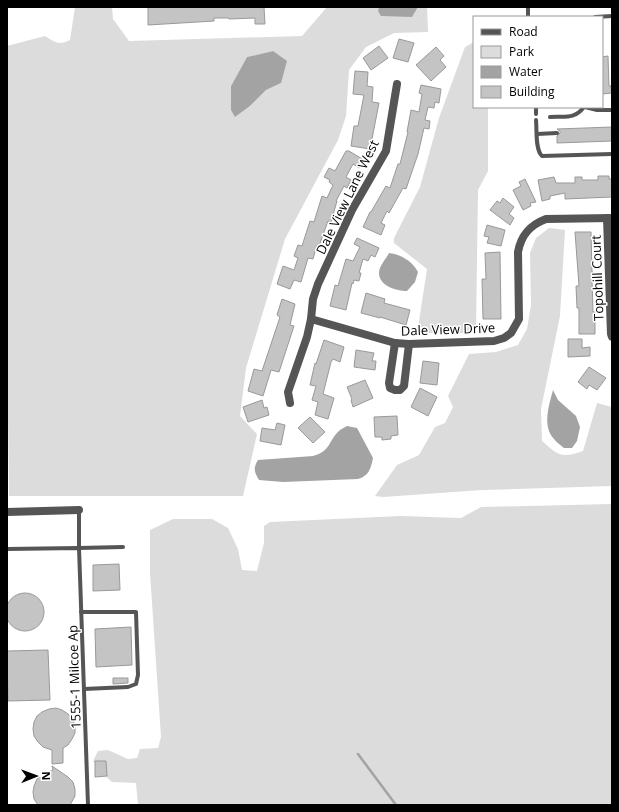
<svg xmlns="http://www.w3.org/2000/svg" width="619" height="812" font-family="'Open Sans',sans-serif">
<rect width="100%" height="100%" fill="#fff"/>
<!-- green -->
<g fill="#dcdcdc" fill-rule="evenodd">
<path d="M75,7H112L113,19L129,41L302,36L327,7H379L378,11L412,17L418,7H427L428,32L394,33L366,47L349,70L346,116L338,140L285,239L246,368L240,416L257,434L243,496H9L7,342V46L45,36C55,42 59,46 70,40ZM273,51L281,83L266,90L250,106L235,117L231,86L247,57Z"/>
<path d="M474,42V107H488V171L478,190L476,329L471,333H423L418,328L427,269L394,243V238L420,187L439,118L465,47Z"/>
<path d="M549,228L565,230L560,316L541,409L542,441C558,455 561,459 583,451L597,403L612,407V486L482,490L383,497L375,496L397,465L419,455L435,427L445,423L453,407L448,396L469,354L496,352L518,345L527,329L531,305L530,253L536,238Z"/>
<path d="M612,504V805H138L136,783L112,782L103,774L100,767L93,761L98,751L108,750L128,759L137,758L140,749L158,748L161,737L150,573V530L173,519H212L228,528L238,549L242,570L257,571L264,543V526L270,522L401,516L461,518L481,507Z"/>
</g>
<!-- water -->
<g fill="#a3a3a3">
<path d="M379,7H418L412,17L381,16L378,11Z"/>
<path d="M273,51L287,61L281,83L266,90L250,106L235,117L231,110V86L247,57Z"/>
<path d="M389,253C401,254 413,262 418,272L415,282L407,291C397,291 379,286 379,273C379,266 386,259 389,253Z"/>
<path d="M553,390L558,400L576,416L580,427L577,441L572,448H564C561,445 557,443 554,439C542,426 549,405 553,390Z"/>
<path d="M347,426L357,428L373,458C371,468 369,476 358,479L283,482L259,480C254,472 253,468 258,460L313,456C331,451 328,441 339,431C341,429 345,427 347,426Z"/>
</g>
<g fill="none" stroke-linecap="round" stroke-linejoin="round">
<!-- stream -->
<path stroke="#a3a3a3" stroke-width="2.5" d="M358,754L396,805"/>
</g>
<!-- building -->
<g fill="#c4c4c4" stroke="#999">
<path d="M148,7H264L265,24H255V18L229,19V18H214V21L148,25Z"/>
<path d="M399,39L414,43L408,62L393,58Z"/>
<path d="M379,46L388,58L371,70L363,58Z"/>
<path d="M436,47L444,56L440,60L446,67L431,81L416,65Z"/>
<path d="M608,56L609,86H611L612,93L602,94V57Z"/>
<path d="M355,71L368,72L367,86L373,87L372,102L379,103L370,149L351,146L354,126H358L364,95L353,94Z"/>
<path d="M421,85L441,89L439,103L435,102L434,108L428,107L425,120L430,121L429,129L424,128L418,154L406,189L403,188L389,213L387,211L381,223L385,225L381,235L363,227L370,212H371L386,186L390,188L398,164H400L408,132H407L411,110L419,112L422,94L419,93Z"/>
<path d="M612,127V141L557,143V136L560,133V131L557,129Z"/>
<path d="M346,151H349L364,160L359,168L353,164L346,177L351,180L347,188L344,186L336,201H337L331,222L328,221L319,246L317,245L313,259L308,258L301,282L294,280L290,289L277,284L283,266L294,270L298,258L294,256L298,245L302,246L310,221L314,222L322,196L327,198L333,185L329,182L330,180L324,177L329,168L335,171Z"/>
<path d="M598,176H609V179H612V197L565,199V193L550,196V199L542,201L538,180L554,177L556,183H575V177H582V180H598Z"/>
<path d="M525,179L536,202L530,203L531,206L523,210L513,190L521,186L519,182Z"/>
<path d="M503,198L514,207L509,214L514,218L510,225L490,210L497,201L500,203Z"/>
<path d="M487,225L505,230L501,246L487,243L489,237L484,236Z"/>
<path d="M575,232H591L592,272H593L594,280H592L593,312H595V334H579V308H577L576,286H579Z"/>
<path d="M357,238L379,248L375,257L371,255L368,261L363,259L359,273H361L359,281L354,280L353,284L352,283L346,310L330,306L335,285L338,286L346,259L353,261L360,247L354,244Z"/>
<path d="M500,252L501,319H483L482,279H486L485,253Z"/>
<path d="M366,293L385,299L384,303L410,310L406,325L380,317V318L361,313Z"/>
<path d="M282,299L295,304L290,325L294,326L279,372L271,370L263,396L248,391L254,369L262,371L280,317L277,315Z"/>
<path d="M568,339H582V348L590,347V356L568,357Z"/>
<path d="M324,340L344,347L340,362L333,359L331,362L323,394L334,398L328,419L315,415L318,402L312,400L316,386L310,385L315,363L316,364Z"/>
<path d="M356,350L374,353L372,361H376L375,370L354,367Z"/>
<path d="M423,361L439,363L437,385L420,383Z"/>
<path d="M589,367L606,378L597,390L589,385L587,389L578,382Z"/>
<path d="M365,380L373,398L353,407L351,400L352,399L347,387Z"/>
<path d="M420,388L437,397L428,416L411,407Z"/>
<path d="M262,400L264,408L267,407L269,415L248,422L243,407Z"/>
<path d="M397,416L398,435L391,436V439L382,440V437H375L374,417Z"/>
<path d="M310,417L325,432L313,443L298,428Z"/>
<path d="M277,423L285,425L281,445L260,441L262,428L275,430Z"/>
<path d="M119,564L120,590L93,591V565Z"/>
<circle cx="25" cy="612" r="19"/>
<path d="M131,627L132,665L96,667L95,629Z"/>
<path d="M48,650L50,700L8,701L7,651Z"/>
<path d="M113,678H128V683L113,684Z"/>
<path d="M56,708L62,710L68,714L73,719L75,726V733L72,739L68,745L63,748V763L52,764V750L43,747L38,742L34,736L33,729L34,722L37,716L42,712L49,709Z"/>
<path d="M95,761H106L107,776L95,777Z"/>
<path d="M52,766L68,777L73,782L75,789V796L70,805H38L34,799L33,792L34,786L37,779L42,775L53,770Z"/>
</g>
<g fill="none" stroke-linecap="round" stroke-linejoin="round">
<!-- lane -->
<g stroke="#555" stroke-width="4">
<path d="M528,17V7"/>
<path d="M595,17L612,16"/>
<path d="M536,107V114"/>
<path d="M585,107L597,110H612"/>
<path d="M550,117C565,116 574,120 584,107"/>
<path d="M536,120C537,129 535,150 542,156L612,154"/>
<path d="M537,134L557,133"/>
<path d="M79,510V548L123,547"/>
<path d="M7,549L79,548L88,805"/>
<path d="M81,612H136L138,675L136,684L128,687L84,689"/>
</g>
<!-- street -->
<g stroke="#555" stroke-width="8">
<path d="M607,218L611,334L612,337"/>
<path d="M311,319L395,343L409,344L494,341L504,338L511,333L519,319L518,252C521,235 530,225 546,219L612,218"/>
<path d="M395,343L389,383L390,388L395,390H400L404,386L409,344"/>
<path d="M290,403L288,392L307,337L311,319L313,299L318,284L352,210L386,151L397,84"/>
<path d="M7,512L79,510"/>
</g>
</g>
<g text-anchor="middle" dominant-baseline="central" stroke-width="3" stroke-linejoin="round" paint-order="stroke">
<!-- street labels -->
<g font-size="13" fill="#000" stroke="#fff">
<text transform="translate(347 197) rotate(-64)">Dale View Lane West</text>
<text transform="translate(597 278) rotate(-92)">Topohill Court</text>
<text transform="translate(448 329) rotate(-2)">Dale View Drive</text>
<text transform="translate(74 677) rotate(-92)">1555-1 Milcoe Ap</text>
</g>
</g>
<!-- border -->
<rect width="619" height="812" fill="none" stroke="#000000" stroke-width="16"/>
<!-- legend -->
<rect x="473" y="16" width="130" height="92" fill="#ffffff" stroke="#999999"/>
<rect x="481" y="29" width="20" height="6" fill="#555555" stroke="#999999"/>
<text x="509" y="36" font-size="12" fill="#000000">Road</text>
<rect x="481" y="46" width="20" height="12" fill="#dcdcdc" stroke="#999999"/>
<text x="509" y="56" font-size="12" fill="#000000">Park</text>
<rect x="481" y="66" width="20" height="12" fill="#a3a3a3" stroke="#999999"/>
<text x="509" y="76" font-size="12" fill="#000000">Water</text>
<rect x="481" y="86" width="20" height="12" fill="#c4c4c4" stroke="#999999"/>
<text x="509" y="96" font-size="12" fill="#000000">Building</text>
<!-- north arrow -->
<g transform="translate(36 776) rotate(89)" stroke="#ffffff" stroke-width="3" paint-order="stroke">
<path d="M0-3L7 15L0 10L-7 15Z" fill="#000000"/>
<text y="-6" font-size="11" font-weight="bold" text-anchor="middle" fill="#000000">N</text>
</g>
</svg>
